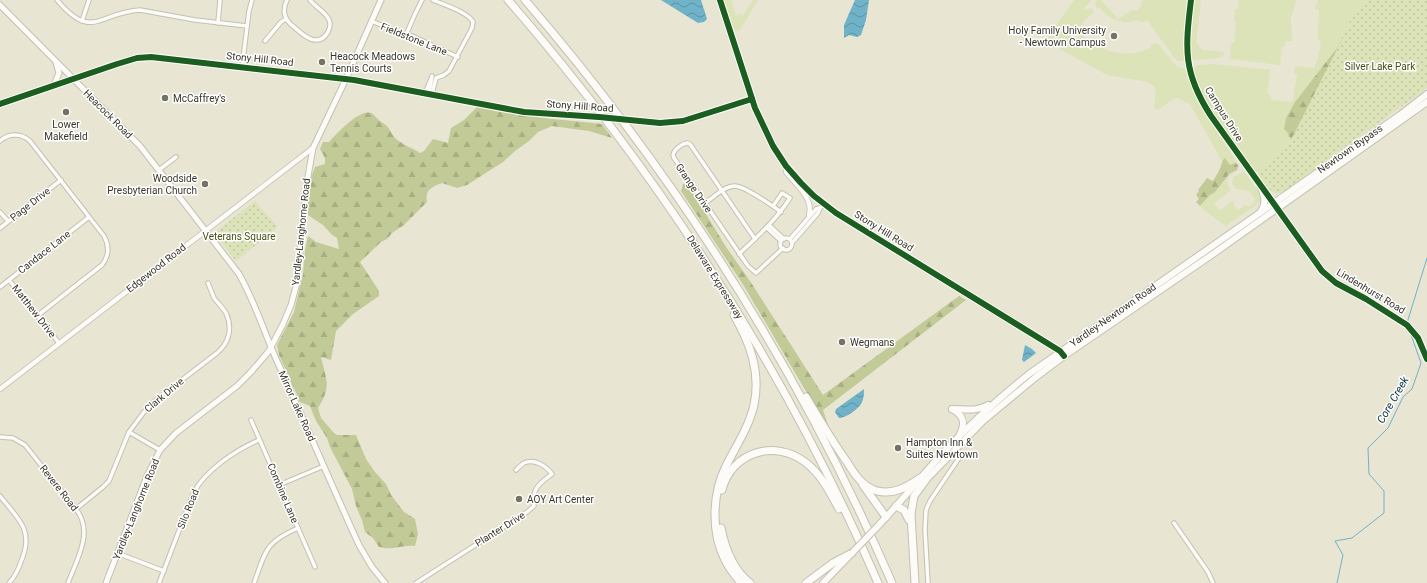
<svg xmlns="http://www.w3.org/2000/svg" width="1427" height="583" font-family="Roboto,sans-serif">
<defs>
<pattern id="forest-firs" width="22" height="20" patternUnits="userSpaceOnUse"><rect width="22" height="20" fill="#c2ca97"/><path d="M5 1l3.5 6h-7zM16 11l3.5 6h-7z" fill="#a7ae82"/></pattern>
<pattern id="park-dots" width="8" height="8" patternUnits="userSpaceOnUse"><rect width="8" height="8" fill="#dce3b8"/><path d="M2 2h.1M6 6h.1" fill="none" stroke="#bec39e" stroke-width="1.8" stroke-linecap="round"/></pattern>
<pattern id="water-waves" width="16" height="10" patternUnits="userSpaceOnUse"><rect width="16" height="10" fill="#70b3c8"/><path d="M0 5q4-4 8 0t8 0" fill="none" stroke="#5d92a3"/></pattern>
</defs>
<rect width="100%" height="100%" fill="#e8e5d3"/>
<!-- grass -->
<g fill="#dce3b8">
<path d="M724,0H731L736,15L740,14L743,16L753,0H758L740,30L737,31L734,30Z"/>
<path d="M1074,0H1092L1084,8L1086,9L1091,8L1094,12L1086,19L1075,33L1072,32L1070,34L1071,37L1067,42L1073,46L1080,34C1099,52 1126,59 1151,48L1150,45L1156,43L1159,45L1176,66L1183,68L1186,70L1194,92L1199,104L1239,166C1235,176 1221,175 1231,190L1214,203L1220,211L1232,201L1234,202V206L1238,210L1245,205L1250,206L1254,203L1255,199L1249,191L1239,189H1236L1232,183L1234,177L1243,172L1246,174L1262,197L1263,200L1226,226L1205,211L1200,206C1210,198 1223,176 1234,172L1230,165L1223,163L1190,104L1177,98L1172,100L1157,110L1154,108L1156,92L1155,87L1148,82L1107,75L1045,41Z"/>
<path d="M1098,0H1101L1118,19L1132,10L1136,11L1142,6L1141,2L1144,0H1187L1183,41L1184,60L1182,61H1177L1147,20L1141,22L1138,20C1123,25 1110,21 1100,8L1098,9L1095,4L1096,1Z"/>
<path d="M1194,0H1201L1196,44H1198L1202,50L1225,52L1223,56L1218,58L1195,60L1191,57L1190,37Z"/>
<path d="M1239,0H1296L1291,19L1292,41H1286L1285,46H1282L1280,65L1230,59L1231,43H1234L1236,22L1234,21L1235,9H1238Z"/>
<path d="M1318,0H1365L1343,32L1342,39L1337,48L1295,102L1286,118L1284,129L1287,132L1291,140L1257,172C1241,153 1191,92 1194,68L1198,65L1214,64L1273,70L1270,71L1267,94L1270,95L1271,99L1273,100L1290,102L1293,101L1297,74H1294L1295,67L1297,66L1314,68L1319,56L1318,53L1321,46L1318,37L1319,10L1315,9L1316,3H1318Z"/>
</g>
<!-- forest -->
<g fill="url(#forest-firs)">
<path d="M1342,39L1346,42L1291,140L1287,132L1284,129L1286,118L1295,102L1337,48Z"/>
<path d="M477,107C518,117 560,119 602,124L612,138L589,131L552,126L538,132L529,141L515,151L503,162L467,185L457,188L442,183C431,187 425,190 427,202L404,225L392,233L387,239L381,242L360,262L379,291V296L353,314L336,331L331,360L321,357C326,379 332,386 318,408L321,418L334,433L337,435H356L366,459L375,472L386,484L391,495L404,512L415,519L418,534L415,546C402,544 394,551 379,547L373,538L365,532L362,520L356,506L352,489L330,447L327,438L316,421L310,406L300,402L298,397L279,355L277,345L294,312L303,274L305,250L308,236L316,242L339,249L337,238L332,235L323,225L308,215L307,206L311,178L315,167L325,164V158L320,149L323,142H329C335,135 360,108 371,113C374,114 377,119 380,121C382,123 385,124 387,126C391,131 392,135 396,139C403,145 413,148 420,153L424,151L433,139L448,143L451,128L464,120Z"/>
<path d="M1225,158L1230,165L1235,163L1238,165L1237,170L1229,174L1215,192L1210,195L1200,206L1196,202L1199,199L1196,195L1199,191L1198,190L1207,178L1213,181L1219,171L1223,160Z"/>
<path d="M687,183L726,247L750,281L823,395L959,296L966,300L823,410L831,434L744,286L681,191L683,184Z"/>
</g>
<!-- park -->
<g fill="url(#park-dots)">
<path d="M1365,0H1427V88L1285,191C1271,200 1263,181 1257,172L1291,140L1342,39L1343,32Z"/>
<path d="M255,201L278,227L236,261L214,233Z"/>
</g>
<!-- water -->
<g fill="url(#water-waves)">
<path d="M661,0H701L707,19L704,22L698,23Z"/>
<path d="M855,0H869L866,20L861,35L857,37L849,35L844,38V25Z"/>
<path d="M1025,345L1032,349L1036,353L1024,362L1022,360Z"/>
<path d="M864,389C864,393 864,398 862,402C860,408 846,418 839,418L835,412L836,409Z"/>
</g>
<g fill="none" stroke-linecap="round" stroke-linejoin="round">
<!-- stream -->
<g stroke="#70b3c8" stroke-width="1">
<path d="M1407,323L1427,258"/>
<path d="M1337,583L1343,555L1335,541L1352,538L1384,513V491L1369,474L1368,448L1388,428L1403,397L1412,389L1421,363L1410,332"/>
</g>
<defs>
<g id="minor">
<path d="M57,0C92,42 100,12 140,10L195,20L247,26"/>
<path d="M287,0C284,6 283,12 286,18C288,22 291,25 294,27C303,35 318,49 328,32C330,28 331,24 329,20C326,12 315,7 310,0"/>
<path d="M1191,0L1187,44L1188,63L1196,89L1211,116L1261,186"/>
<path d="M82,21L89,0"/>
<path d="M371,21L406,35L412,36L458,57"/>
<path d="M218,23L220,0"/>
<path d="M406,35L415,14L422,0"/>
<path d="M265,41L281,22L286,19"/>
<path d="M242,67L249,11L252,0"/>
<path d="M423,93L427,89L431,79"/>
<path d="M429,94L432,76"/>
<path d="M432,94L436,78L444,75L449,71L472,28L473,22C468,12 444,5 433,0"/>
<path d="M0,141C9,133 21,133 30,141L104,236C110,247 109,256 102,265L37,316"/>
<path d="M159,170L176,157"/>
<path d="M1264,191L1273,203"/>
<path d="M705,203C713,198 724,186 735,186C744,186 773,206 781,212"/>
<path d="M0,212L8,221"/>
<path d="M769,225L784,239"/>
<path d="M0,228L61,180"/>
<path d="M767,228L781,241"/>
<circle cx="786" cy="244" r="6"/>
<path d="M755,239L690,144L687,143C682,144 674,149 673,155L674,158L748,266L756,273L783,248"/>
<path d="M790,239L816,209L820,208"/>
<path d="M792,243L818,213L820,208L824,204"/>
<path d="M739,254C758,236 776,220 790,198L782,193L773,206"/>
<path d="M9,280L59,343"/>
<path d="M0,287L89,217"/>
<path d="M251,420L315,567"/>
<path d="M129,432L160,450"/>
<path d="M0,437L13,438L25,445L76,509C94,532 77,559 68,583"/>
<path d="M279,485L324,466"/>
<path d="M0,496C17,518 34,529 22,559C19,568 16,576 9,583"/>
<path d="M76,509L103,487L109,481L129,432L144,412L157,399L217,353C229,343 233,328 226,313C223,308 218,303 214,298C212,293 210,288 208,283"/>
<path d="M1174,523L1208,572L1213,583"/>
<path d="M117,553L164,571"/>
<path d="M159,583L193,494C204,471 236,450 259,440"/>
<path d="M254,583C266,551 264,543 298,528"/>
<path d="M416,583L527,512L534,506C532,488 538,485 552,474C546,466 534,458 524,463C521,465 518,468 516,470"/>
<path d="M928,583L925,530L926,510L930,501L959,458"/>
</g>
<g id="tertiary">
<path d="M720,0L755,108L773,146L786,166L801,183L814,196L836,213L1062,353"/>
<path d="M0,104L117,64L137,58L151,57L354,80L524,112L599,117"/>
<path d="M630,120L669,123L683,121L752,99"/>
<path d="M786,166V172C796,185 814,198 809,216"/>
<path d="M1275,206L1322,271L1336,283L1366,299L1407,325L1418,338L1427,359"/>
<path d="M0,389L313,148"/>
</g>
<g id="secondary">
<path d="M0,5L140,146L239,274C255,302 264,332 277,361C305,422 331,484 359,545L372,567L385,583"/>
<path d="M54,85L59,73L56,62"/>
<path d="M106,583L147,476L160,450L176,433L237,386L251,372L269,351L283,324L291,305L297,283L307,182L313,148L346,79L381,0"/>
</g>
<g id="trunk">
<path d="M1260,185C1264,195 1267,202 1261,211"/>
<path d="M952,409C965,409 976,412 988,405"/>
<path d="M952,409C963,415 966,422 960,434"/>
<path d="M922,484L983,421L1036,377L1064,356L1213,254L1427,102"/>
<path d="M876,528C899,504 919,479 941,455C969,425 998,399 1029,374L1400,115L1427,94"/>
<path d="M823,583L849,556"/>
</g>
<g id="motorway">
<path d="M508,0C660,175 786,370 878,583"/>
<path d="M525,0C676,175 800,371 892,583"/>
<path d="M734,315C750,343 761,372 754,405C749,427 736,446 726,466C712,494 711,532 725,560C729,568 735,576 741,583"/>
<path d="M806,397C819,419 832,441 847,462C851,468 854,474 859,479C863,484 871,489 877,491C894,495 907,487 920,478"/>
<path d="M863,485L886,517"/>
<path d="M722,490C731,452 775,439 805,462C821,474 830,492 839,509"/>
<path d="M896,506L904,510L909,520"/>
<path d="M721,528C725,548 733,570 750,583"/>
<path d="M806,583L833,563L852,553"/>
<path d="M915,583L911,514L914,496L925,481"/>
</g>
</defs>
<!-- minor casing -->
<use href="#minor" stroke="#c3c1b3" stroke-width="5.5"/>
<!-- tertiary casing -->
<use href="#tertiary" stroke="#c3c1b3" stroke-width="6"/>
<!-- secondary casing -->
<use href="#secondary" stroke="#c3c1b3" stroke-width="7"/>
<!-- trunk casing -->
<use href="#trunk" stroke="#c3c1b3" stroke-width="8"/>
<!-- motorway casing -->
<use href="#motorway" stroke="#c3c1b3" stroke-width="9"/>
<!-- minor -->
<use href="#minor" stroke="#fcfbf8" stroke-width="3.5"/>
<!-- tertiary -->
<use href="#tertiary" stroke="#fcfbf8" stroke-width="4.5"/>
<!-- secondary -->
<use href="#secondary" stroke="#fcfbf8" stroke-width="5"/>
<!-- trunk -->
<use href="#trunk" stroke="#fcfbf8" stroke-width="6"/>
<!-- motorway -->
<use href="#motorway" stroke="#fcfbf8" stroke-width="7"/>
<defs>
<path id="tertiary-bridge" d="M599,117L630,120"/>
<path id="trunk-bridge" d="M852,553L876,528"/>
</defs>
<!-- tertiary-bridge casing -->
<use href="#tertiary-bridge" stroke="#c3c1b3" stroke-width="6" stroke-linecap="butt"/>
<!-- trunk-bridge casing -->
<use href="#trunk-bridge" stroke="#c3c1b3" stroke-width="8" stroke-linecap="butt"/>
<!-- tertiary-bridge -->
<use href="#tertiary-bridge" stroke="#fcfbf8" stroke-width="4.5"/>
<!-- trunk-bridge -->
<use href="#trunk-bridge" stroke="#fcfbf8" stroke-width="6"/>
<defs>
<g id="cycleway">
<path d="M720,0L755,108L773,146L786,166L801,183L814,196L836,213L1060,351L1064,356"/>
<path d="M1191,0C1185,49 1183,73 1211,116L1322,271L1336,283L1366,299L1407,325L1418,338L1427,359"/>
<path d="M0,104L117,64L137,58L151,57L354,80L524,112L599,117L660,123L683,121L752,99"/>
</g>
</defs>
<!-- cycleway casing -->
<use href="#cycleway" stroke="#fff" stroke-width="8"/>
<!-- cycleway -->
<use href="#cycleway" stroke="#1b5e20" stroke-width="6"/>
</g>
<!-- markers -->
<g fill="#767365" stroke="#fff" stroke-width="1.5">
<circle cx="1114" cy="36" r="4"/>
<circle cx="322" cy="62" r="4"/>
<circle cx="165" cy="98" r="4"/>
<circle cx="66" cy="112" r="4"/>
<circle cx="205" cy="184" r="4"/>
<circle cx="842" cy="342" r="4"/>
<circle cx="898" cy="448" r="4"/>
<circle cx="519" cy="499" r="4"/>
</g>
<g text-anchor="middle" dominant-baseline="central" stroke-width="3" stroke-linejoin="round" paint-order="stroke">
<!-- poi labels -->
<g font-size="10" fill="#38362a" stroke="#fff" text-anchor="start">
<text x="1106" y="30" text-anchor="end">Holy Family University<tspan x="1106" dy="12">- Newtown Campus</tspan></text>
<text x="330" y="56">Heacock Meadows<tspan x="330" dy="12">Tennis Courts</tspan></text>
<text x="173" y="98">McCaffrey's</text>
<text x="66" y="124" text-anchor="middle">Lower<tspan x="66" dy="12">Makefield</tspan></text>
<text x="197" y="178" text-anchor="end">Woodside<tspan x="197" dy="12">Presbyterian Church</tspan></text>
<text x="850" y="342">Wegmans</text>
<text x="906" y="442">Hampton Inn &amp;<tspan x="906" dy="12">Suites Newtown</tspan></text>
<text x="527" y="499">AOY Art Center</text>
</g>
<!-- street labels -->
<g font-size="10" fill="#38362a" stroke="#fff">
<text transform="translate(414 39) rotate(22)">Fieldstone Lane</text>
<text transform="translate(260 59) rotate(6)">Stony Hill Road</text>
<text transform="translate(580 106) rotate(4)">Stony Hill Road</text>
<text transform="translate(108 114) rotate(45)">Heacock Road</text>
<text transform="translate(1224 114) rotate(58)">Campus Drive</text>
<text transform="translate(1350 149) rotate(-35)">Newtown Bypass</text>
<text transform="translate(694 188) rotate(56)">Grange Drive</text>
<text transform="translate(30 204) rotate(-38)">Page Drive</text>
<text transform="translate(884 231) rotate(32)">Stony Hill Road</text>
<text transform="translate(301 232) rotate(-84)">Yardley-Langhorne Road</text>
<text transform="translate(44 252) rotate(-38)">Candace Lane</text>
<text transform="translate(156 268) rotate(-38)">Edgewood Road</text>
<text transform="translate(715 277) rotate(58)">Delaware Expressway</text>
<text transform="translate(1371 291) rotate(31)">Lindenhurst Road</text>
<text transform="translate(34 311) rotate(52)">Matthew Drive</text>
<text transform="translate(1113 315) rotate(-35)">Yardley-Newtown Road</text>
<text transform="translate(164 395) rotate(-40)">Clark Drive</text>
<text transform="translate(297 406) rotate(66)">Mirror Lake Road</text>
<text transform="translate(59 488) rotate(52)">Revere Road</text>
<text transform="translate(283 493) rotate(67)">Combine Lane</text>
<text transform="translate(136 509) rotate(-68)">Yardley-Langhorne Road</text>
<text transform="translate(188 509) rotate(-68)">Silo Road</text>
<text transform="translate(500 529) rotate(-32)">Planter Drive</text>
</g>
<!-- park labels -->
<g font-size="10" fill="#454f15" stroke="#fff">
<text x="1380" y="66">Silver Lake Park</text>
<text x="239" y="236">Veterans Square</text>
</g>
<!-- water labels -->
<g font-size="11" font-style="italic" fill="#083444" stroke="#fff">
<text transform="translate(1393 400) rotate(-60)">Core Creek</text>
</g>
</g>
</svg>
